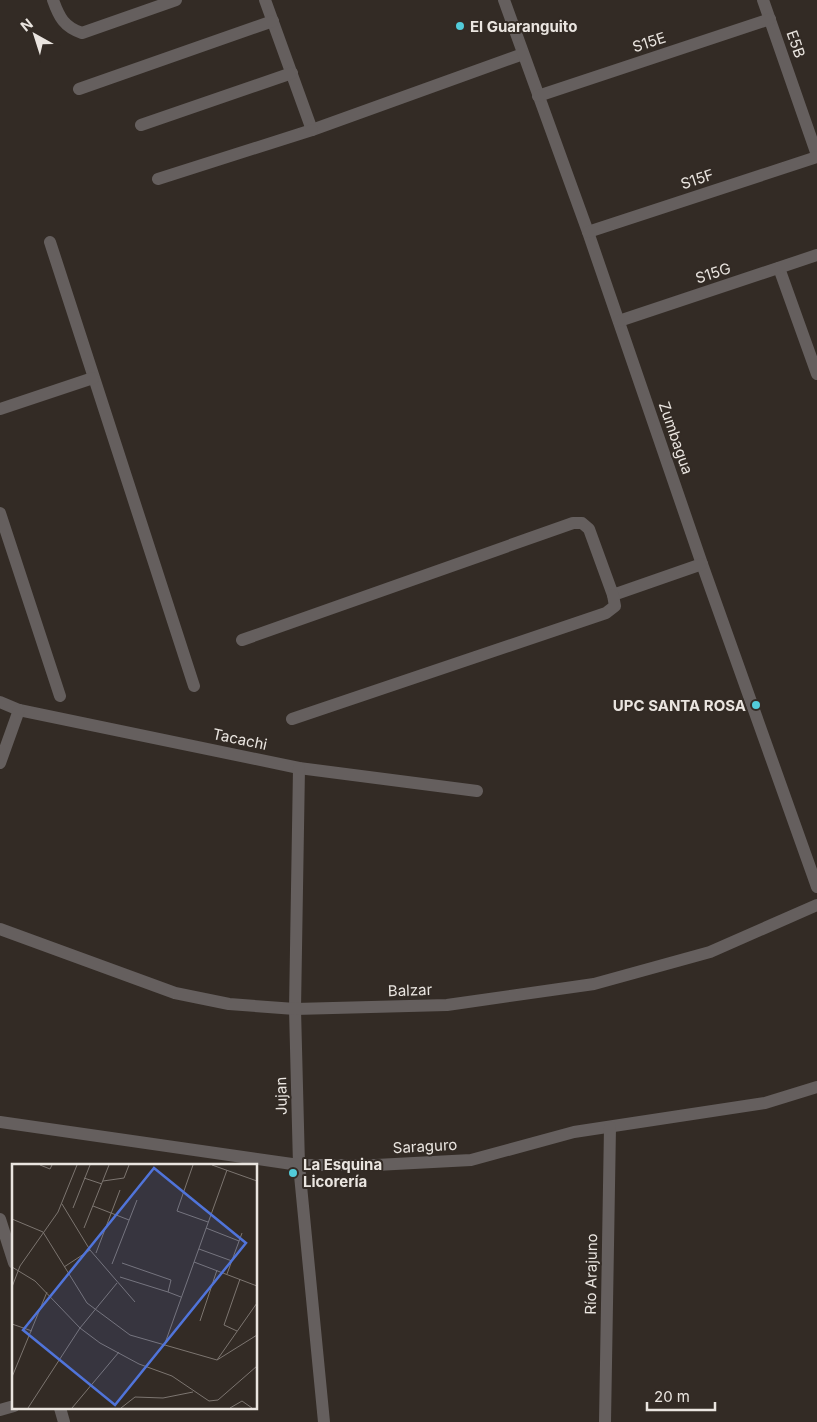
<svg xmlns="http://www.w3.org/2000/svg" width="817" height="1422" font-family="Inter,sans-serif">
<rect width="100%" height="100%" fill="#332b25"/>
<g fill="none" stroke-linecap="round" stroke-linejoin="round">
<!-- minor -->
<g stroke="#655f5e" stroke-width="12">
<path d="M53,0C59,17 64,27 82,33L176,0"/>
<path d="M265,0L312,130L523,54"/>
<path d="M504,0L588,232L702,564L817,887"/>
<path d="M763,0L817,155"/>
<path d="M79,89L273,21"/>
<path d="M538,96L770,19"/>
<path d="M141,125L292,73"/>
<path d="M158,179L312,130"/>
<path d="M588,232L817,157"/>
<path d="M50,242L194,686"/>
<path d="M779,268L817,374"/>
<path d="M619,321L817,255"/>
<path d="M0,409L93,378"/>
<path d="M0,513L60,696"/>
<path d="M242,640L573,523H582L589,529L613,595L702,564"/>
<path d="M0,702L19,710L299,768L477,791"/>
<path d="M292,719L606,613L615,606L613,595"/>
<path d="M0,763L19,710"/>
<path d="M299,768L295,1009L299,1165L324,1422"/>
<path d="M0,929L175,993L229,1004L295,1009L447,1005L594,984L710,952L817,905"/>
<path d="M0,1122L299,1165H376L471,1160L574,1132L765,1103L817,1087"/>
<path d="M0,1219L14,1263"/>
<path d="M60,1408L64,1422"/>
<path d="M0,1410L14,1406"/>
<path d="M605,1422L610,1127"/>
</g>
</g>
<!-- markers -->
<g fill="#52cbd9" stroke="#332b25" stroke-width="2">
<circle cx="460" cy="26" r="5"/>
<circle cx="756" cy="705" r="5"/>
<circle cx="293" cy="1173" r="5"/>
</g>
<g text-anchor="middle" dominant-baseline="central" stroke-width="4" stroke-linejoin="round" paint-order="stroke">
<!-- poi labels -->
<g font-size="15" font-weight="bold" fill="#eae5e0" stroke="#332b25" text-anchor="start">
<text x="470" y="26">El Guaranguito</text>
<text x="746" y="705" text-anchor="end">UPC SANTA ROSA</text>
<text x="303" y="1164">La Esquina<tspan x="303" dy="17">Licorería</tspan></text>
</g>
<!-- street labels -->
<g font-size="15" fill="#eae5e0" stroke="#332b25">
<text transform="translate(649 42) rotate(-18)">S15E</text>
<text transform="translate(796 44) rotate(71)">E5B</text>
<text transform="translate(697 179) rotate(-18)">S15F</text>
<text transform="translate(713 273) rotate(-18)">S15G</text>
<text transform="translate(676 438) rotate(71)">Zumbagua</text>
<text transform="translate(240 739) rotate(12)">Tacachi</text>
<text transform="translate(410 990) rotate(-2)">Balzar</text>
<text transform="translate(281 1096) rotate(-91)">Jujan</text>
<text transform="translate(425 1146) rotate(-3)">Saraguro</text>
<text transform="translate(591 1274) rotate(-89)">Río Arajuno</text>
</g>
</g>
<!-- overview -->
<g transform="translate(12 1164)">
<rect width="245" height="245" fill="#332b25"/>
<path fill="none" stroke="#7c7570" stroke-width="1" d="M28,1L38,5L40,1M181,1L165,47L196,58M200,1L245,17M72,14L90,20M91,17L112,14L117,1M50,40L78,86L123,138M81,42L117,56M61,44L78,1M0,55L31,68L75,139L118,171L205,196L245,171M72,64L97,1M194,64L227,77M187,85L220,97M84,89L108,26M182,98L245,122M110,99L159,116L156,128L169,133M100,100L125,36M0,103L23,117L68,164L88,179L127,200L160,212L197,237L206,236L245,202M52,103L78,86M215,110L230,69M108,113L156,128M0,123L8,102L46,48L65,1M188,157L205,106M0,160L20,167M225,167L212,161L228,115M152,182L215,6M205,196L245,139M0,213L35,128M16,244L68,164L105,119M60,244L107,188M109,244L123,233L151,234L181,228M218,244L230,237L240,244"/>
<path fill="#5074da" fill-opacity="0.15" stroke="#5074da" stroke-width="2.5" d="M142,4L234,79L103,241L11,166Z"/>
<rect width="245" height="245" fill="none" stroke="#eae5e0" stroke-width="2.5"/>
</g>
<!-- north arrow -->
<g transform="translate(35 35) rotate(321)" stroke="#332b25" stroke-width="4" paint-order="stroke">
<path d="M0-4L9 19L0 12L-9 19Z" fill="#eae5e0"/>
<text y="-8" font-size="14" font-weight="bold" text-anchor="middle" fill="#eae5e0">N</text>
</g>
<!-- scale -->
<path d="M647 1402v8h68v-8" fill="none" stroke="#eae5e0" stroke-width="2.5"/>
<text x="654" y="1402" font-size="15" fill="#eae5e0" stroke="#332b25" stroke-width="4" paint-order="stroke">20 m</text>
</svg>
